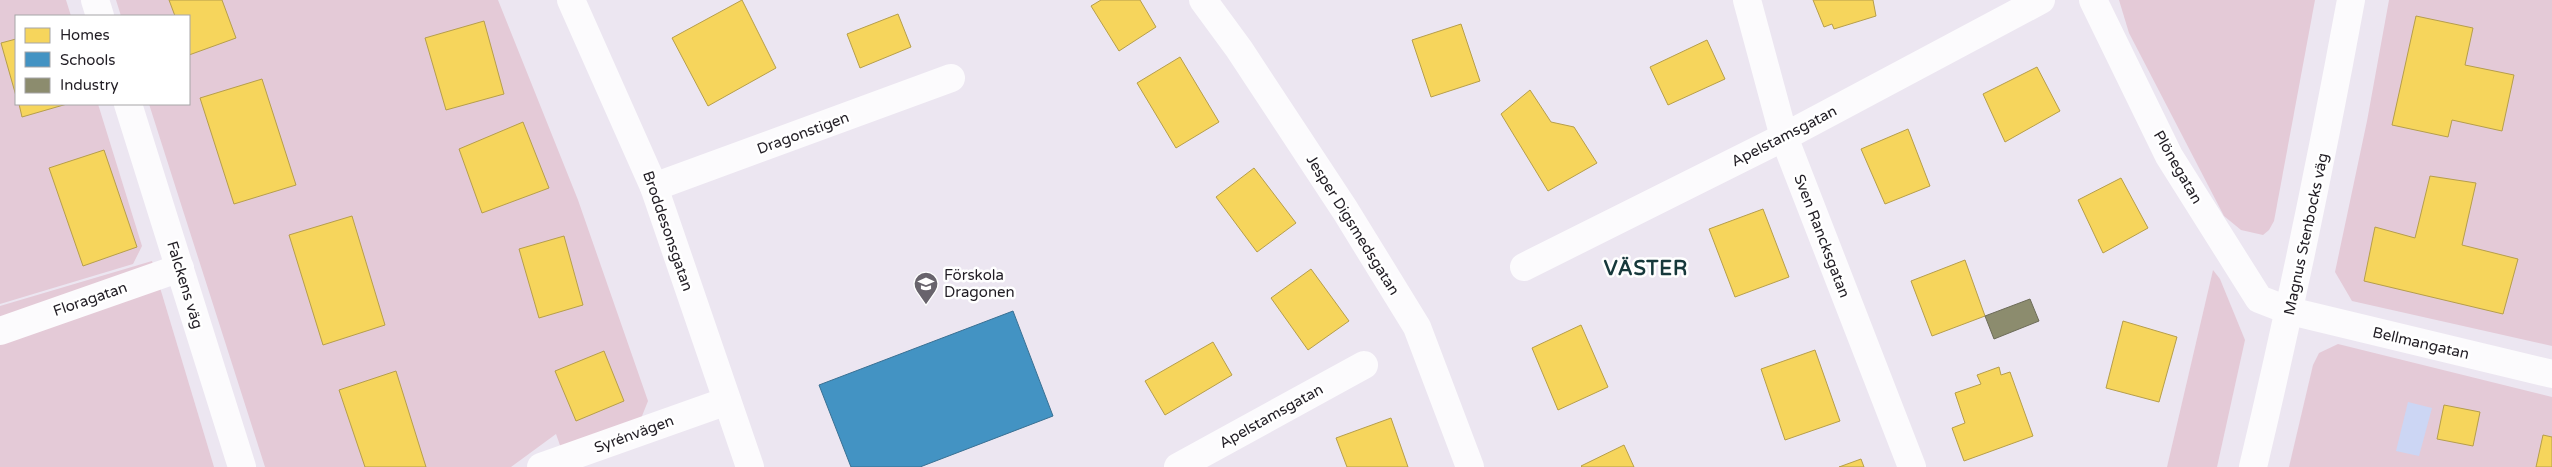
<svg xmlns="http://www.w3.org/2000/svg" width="2552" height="467" font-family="'Varela Round',sans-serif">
<rect width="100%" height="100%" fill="#ece6f1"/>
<!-- green -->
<g fill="#e4cad7">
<path d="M0,0H66L71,16H16V104H98L142,246L133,264L0,304Z"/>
<path d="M116,0H498L578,200L648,401L638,426L562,451L556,434L511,467H265L149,104H189V16H121Z"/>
<path d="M2119,0H2315L2274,221L2269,230L2263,235L2241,230L2224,216L2129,33Z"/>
<path d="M2389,0H2552V346L2352,301L2335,272L2367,121Z"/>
<path d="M152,261L214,467H0V306Z"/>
<path d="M2213,270L2220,279L2245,340L2217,467H2167Z"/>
<path d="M2338,344L2552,397V467H2289L2313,365L2319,353Z"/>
</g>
<!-- water -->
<path fill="#ccd6f4" d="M2408,402L2432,408L2419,456L2396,451Z"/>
<!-- homes -->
<g fill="#f6d55c" stroke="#b69e4b">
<path d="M169,0H222L236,38L189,55V16H175Z"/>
<path d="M742,0L776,68L708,106L672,38Z"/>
<path d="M1101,0H1140L1156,27L1119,51L1091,6Z"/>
<path d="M1813,0H1873L1876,16L1834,29L1832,24L1824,27Z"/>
<path d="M898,14L911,47L860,68L847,34Z"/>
<path d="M2416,16L2473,28L2465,65L2514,75L2502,131L2452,120L2448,137L2392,125Z"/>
<path d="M484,21L504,94L446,110L425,38Z"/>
<path d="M1461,24L1480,81L1431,97L1412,40Z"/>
<path d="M16,39V96L1,43Z"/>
<path d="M1707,40L1725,79L1668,105L1650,67Z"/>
<path d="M1180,57L1219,122L1176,148L1137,83Z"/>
<path d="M2037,67L2060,111L2005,142L1983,94Z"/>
<path d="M262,79L296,185L234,204L200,98Z"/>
<path d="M1530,90L1551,122L1574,127L1597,163L1548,191L1501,114Z"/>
<path d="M19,104H67L22,117Z"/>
<path d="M523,122L549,188L482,213L459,149Z"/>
<path d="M1908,129L1930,186L1885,204L1861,149Z"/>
<path d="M104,150L137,247L83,266L49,168Z"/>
<path d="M1254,168L1296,223L1257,252L1216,197Z"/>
<path d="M2430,176L2476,183L2462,245L2518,259L2503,314L2364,281L2375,227L2415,238Z"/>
<path d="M2121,178L2148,228L2103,253L2078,200Z"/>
<path d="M1763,209L1789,277L1735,297L1709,229Z"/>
<path d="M352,216L385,325L323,345L289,235Z"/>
<path d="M564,236L583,305L539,318L519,249Z"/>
<path d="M1965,260L1985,316L1932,336L1911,281Z"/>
<path d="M1311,269L1349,321L1308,350L1271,298Z"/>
<path d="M2123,321L2177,337L2159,402L2106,388Z"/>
<path d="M1581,325L1608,387L1558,410L1532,348Z"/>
<path d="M1213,342L1232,375L1165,415L1145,381Z"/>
<path d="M1815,350L1840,421L1785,440L1761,369Z"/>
<path d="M604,351L624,401L576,421L555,371Z"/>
<path d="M1999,367L2001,375L2010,372L2033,436L1964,461L1952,428L1965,423L1955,393L1981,384L1977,375Z"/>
<path d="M396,371L426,467H365L339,390Z"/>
<path d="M2444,405L2480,412L2473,446L2437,439Z"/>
<path d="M1391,418L1408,467H1347L1336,438Z"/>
<path d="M2543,435L2552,437V467H2536Z"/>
<path d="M1624,445L1634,467H1582L1581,466Z"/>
<path d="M1861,459L1864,467H1839Z"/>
</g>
<!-- schools -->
<path fill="#4393c3" stroke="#397093" d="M1013,311L1053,416L920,467H851L819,385Z"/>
<!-- industry -->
<path fill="#8c8c6e" stroke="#6c6b58" d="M2030,299L2039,321L1994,339L1985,316Z"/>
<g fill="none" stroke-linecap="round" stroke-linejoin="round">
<!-- street -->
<g stroke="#fcfbfd" stroke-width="28">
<path d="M95,0L100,16"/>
<path d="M571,0L654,187L750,467"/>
<path d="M1203,0L1239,49L1345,210L1417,327L1470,467"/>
<path d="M1747,0L1784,137L1912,467"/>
<path d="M2093,0L2169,156L2259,299L2290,311L2552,374"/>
<path d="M128,104L242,467"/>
<path d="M654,187L951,78"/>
<path d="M1524,267L1784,137L2041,0"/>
<path d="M0,331L180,268"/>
<path d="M541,467L727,401"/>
<path d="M1178,467L1364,365"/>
</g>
<!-- secondary -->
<path stroke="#fcfbfd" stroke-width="28" d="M2253,467C2290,312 2322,157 2351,0"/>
</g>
<!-- icons -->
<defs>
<symbol id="school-pin" viewBox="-11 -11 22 30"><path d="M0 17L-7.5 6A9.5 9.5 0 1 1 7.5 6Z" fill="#68636c" stroke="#fff"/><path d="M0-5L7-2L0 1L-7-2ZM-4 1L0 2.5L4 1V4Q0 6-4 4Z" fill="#fff"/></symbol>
</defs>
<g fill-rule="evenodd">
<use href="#school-pin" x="912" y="270" width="28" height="38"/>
</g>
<g text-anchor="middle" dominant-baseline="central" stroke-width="5" stroke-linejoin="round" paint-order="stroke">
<!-- street labels -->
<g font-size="15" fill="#211d24" stroke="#fff">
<text transform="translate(803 133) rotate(-20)">Dragonstigen</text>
<text transform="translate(1784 136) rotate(-27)">Apelstamsgatan</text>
<text transform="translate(2178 167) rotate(60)">Plönegatan</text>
<text transform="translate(1353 225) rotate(58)">Jesper Digsmedsgatan</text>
<text transform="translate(668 231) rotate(71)">Broddesonsgatan</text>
<text transform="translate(2306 234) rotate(-78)">Magnus Stenbocks väg</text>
<text transform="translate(1822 236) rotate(69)">Sven Rancksgatan</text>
<text transform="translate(185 285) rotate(73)">Falckens väg</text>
<text transform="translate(90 299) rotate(-19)">Floragatan</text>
<text transform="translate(2421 343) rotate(13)">Bellmangatan</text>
<text transform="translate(1271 416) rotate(-29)">Apelstamsgatan</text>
<text transform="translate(634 434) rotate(-20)">Syrénvägen</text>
</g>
<!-- poi labels -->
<g font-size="15" fill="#211d24" stroke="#fff" text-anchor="start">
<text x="944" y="275">Förskola<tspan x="944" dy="17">Dragonen</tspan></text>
</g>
<!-- district labels -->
<g font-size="20" font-weight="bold" letter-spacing="1" fill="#16383b" stroke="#fff">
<text x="1646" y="269">VÄSTER</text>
</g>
</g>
<!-- legend -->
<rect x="15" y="15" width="175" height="90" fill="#ffffff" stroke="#a6a5a7"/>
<rect x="25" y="28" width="25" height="15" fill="#f6d55c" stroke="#a6a5a7"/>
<text x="60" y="40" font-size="15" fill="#211d24">Homes</text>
<rect x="25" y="52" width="25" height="15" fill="#4393c3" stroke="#a6a5a7"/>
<text x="60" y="65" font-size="15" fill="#211d24">Schools</text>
<rect x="25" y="78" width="25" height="15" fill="#8c8c6e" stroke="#a6a5a7"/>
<text x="60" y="90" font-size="15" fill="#211d24">Industry</text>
</svg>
